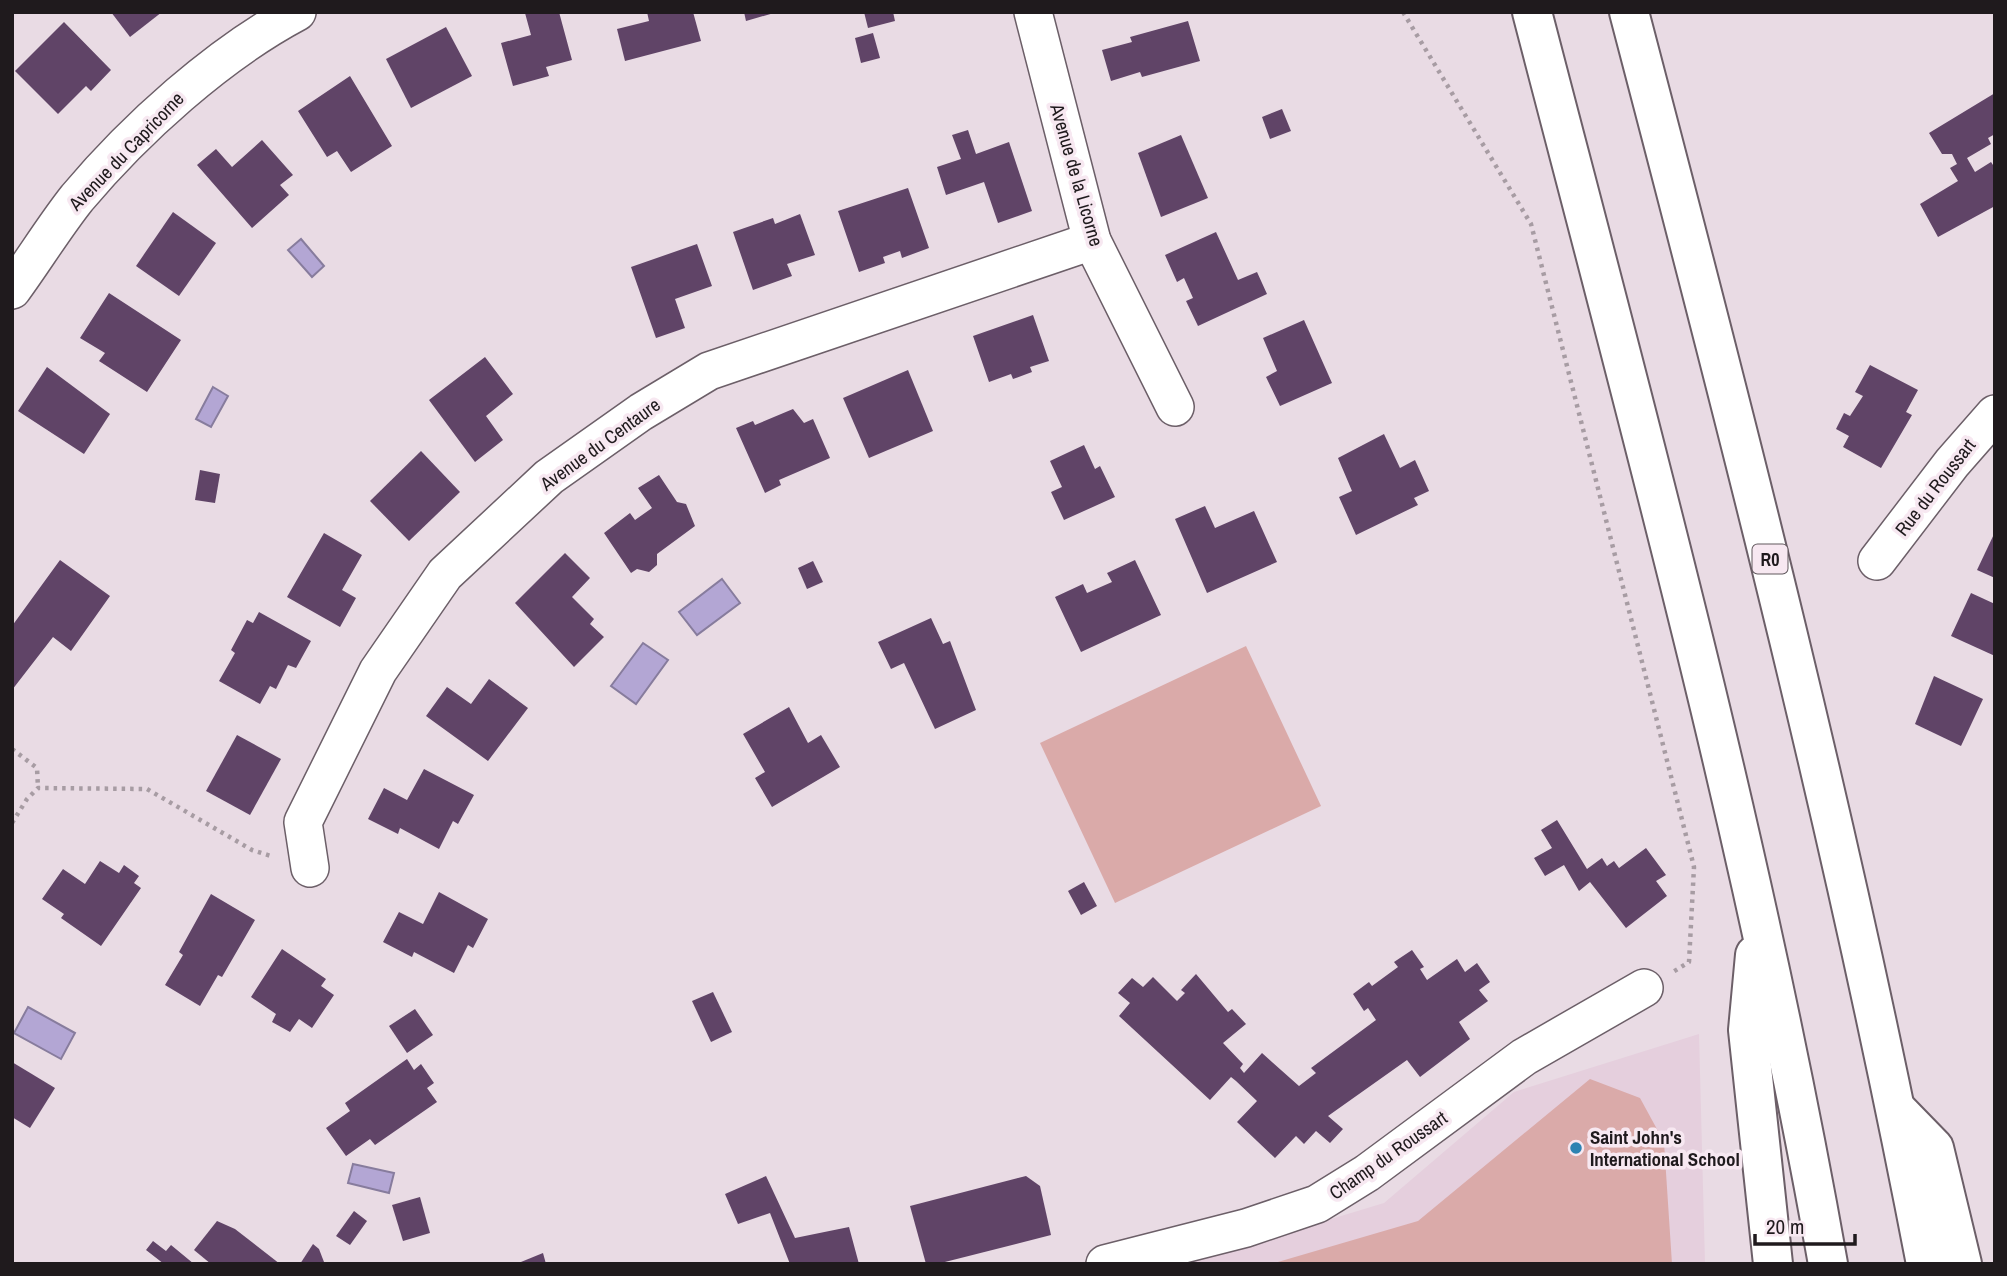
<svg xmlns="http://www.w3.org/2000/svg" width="2007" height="1276" font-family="'Archivo Narrow',sans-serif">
<rect width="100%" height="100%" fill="#e9dbe4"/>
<!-- built -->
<path fill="#e5cfdd" d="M1699,1034L1705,1264H1182L1384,1203L1514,1092Z"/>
<!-- green -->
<g fill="#daaaa9">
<path d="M1246,646L1321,806L1115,903L1040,743Z"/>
<path d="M1590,1079L1640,1098L1664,1142L1672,1264H1271L1418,1221Z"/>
</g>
<!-- water -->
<g fill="#b3a6d4" stroke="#877c9d" stroke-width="2">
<path d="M301,239L324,266L312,277L288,250Z"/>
<path d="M213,387L228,396L211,427L196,419Z"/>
<path d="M722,579L740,603L697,635L679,612Z"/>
<path d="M643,643L668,660L636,704L611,686Z"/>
<path d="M28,1007L75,1033L61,1059L14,1033Z"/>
<path d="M353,1164L394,1173L389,1193L348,1183Z"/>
</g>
<!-- building -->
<g fill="#604467">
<path d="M111,12H162L130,37Z"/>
<path d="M559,12L572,60L546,67L549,76L513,86L501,43L531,35L525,13Z"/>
<path d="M647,12H693L701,41L625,61L617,29L649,21Z"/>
<path d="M744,12H773L774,13L746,21Z"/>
<path d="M864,12H893L895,21L868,28Z"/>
<path d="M1188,21L1200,61L1142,77L1140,72L1111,81L1102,50L1132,42L1130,37Z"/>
<path d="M64,22L111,70L91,91L86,86L58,114L15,71Z"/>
<path d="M446,27L472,76L411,108L386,59Z"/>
<path d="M873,33L880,58L861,63L855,38Z"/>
<path d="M350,76L392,146L351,172L337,151L327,157L298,111Z"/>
<path d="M1995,93V134L1988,138L1991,144L1967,158L1975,172L1991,162L1995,168V206L1938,237L1920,204L1958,181L1950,168L1957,164L1952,154H1942L1929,133Z"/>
<path d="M1282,109L1291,131L1270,139L1262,117Z"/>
<path d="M968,130L976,154L1009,142L1032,211L998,223L984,182L946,195L937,167L961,159L952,135Z"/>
<path d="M1181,135L1208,198L1161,217L1138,153Z"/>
<path d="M262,140L293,175L280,185L289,195L252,228L197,165L216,149L232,167Z"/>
<path d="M908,188L929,248L902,258L900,251L883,257L885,263L859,272L838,211Z"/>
<path d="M173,212L216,243L179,296L136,266Z"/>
<path d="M800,214L815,255L787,264L792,276L753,290L733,232L773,218L775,224Z"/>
<path d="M1216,232L1238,280L1257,272L1267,294L1198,326L1186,301L1193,298L1184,278L1177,282L1165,255Z"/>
<path d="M697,244L712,286L675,299L685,328L656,338L631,267Z"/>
<path d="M109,293L181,340L147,392L99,361L105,353L80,338Z"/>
<path d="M1033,315L1049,361L1030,367L1032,372L1013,379L1011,374L989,382L973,336Z"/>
<path d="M1304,320L1332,383L1280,406L1266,377L1277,371L1263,338Z"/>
<path d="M485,357L513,394L486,416L503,440L475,462L429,400Z"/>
<path d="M1870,365L1918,390L1906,412L1912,415L1881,468L1843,447L1849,436L1836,429L1844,413L1850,416L1863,396L1855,392Z"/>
<path d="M47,367L110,414L84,454L18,411Z"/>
<path d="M908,370L933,431L869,458L843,398Z"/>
<path d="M793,409L804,423L813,419L830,458L779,480L781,485L765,493L736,428L753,421L755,425Z"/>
<path d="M1384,434L1400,468L1415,460L1429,491L1414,498L1418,505L1356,535L1339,497L1352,491L1338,458Z"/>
<path d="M1084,445L1095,469L1100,466L1115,497L1064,520L1051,492L1062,487L1050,461Z"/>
<path d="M421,451L460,492L409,541L370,501Z"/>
<path d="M200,470L220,474L215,503L195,500Z"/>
<path d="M659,475L677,502L686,504L695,526L657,554V565L649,572L637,569L631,573L604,533L630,513L635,520L652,508L638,488Z"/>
<path d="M1205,506L1215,528L1254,511L1277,562L1207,593L1175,519Z"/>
<path d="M1995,532V578L1977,570Z"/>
<path d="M324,533L362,555L342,590L356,598L340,627L287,597Z"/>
<path d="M565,553L590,578L572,597L594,619L590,624L604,637L574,667L515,603Z"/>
<path d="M60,560L110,596L71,651L53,637L12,690V626Z"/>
<path d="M1135,560L1161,615L1081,652L1055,597L1083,584L1087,593L1112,582L1107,573Z"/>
<path d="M813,561L823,582L807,589L798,568Z"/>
<path d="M1971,593L1995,604V656L1951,636Z"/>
<path d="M259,612L311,641L296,668L288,665L276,689L270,686L260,704L219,681L235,653L231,650L247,620L253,623Z"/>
<path d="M931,618L943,644L950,641L976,710L935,729L904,663L891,669L878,642Z"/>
<path d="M1934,676L1983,699L1961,746L1915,724Z"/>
<path d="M489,679L528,708L488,761L426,716L447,687L471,704Z"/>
<path d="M789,707L808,743L821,735L840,767L772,807L755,778L765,772L743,734Z"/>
<path d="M237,735L281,759L250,815L206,791Z"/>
<path d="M424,769L474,795L458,824L453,821L439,849L400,828L398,834L368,819L384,788L407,800Z"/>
<path d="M1557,820L1587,869L1602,858L1607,866L1614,861L1619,868L1646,848L1666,875L1656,881L1667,896L1626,928L1590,882L1579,891L1564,865L1545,876L1534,858L1552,848L1541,830Z"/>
<path d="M100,861L119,873L124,865L139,876L134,883L141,888L101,946L61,918L64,914L42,899L63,869L85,884Z"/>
<path d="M1084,882L1097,906L1081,915L1068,891Z"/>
<path d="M439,892L488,919L473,948L468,945L454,973L414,952L412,957L383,942L399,912L423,924Z"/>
<path d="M211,894L255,920L222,977L218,975L200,1006L165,985L183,955L179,952Z"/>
<path d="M282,949L326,979L321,986L334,995L312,1028L299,1019L290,1032L272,1022L276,1014L251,997Z"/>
<path d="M1412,950L1424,967L1420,969L1427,980L1457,959L1465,972L1477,963L1490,982L1479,990L1488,1001L1459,1022L1470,1039L1420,1077L1407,1060L1328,1116L1343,1129L1330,1143L1316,1131L1304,1144L1296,1136L1275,1158L1237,1122L1257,1101L1236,1081L1231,1077L1210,1100L1119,1016L1130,1003L1118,993L1132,978L1143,987L1153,977L1177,1001L1185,993L1181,990L1196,974L1228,1012L1232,1009L1246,1024L1223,1043L1243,1064L1240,1068L1244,1073L1262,1053L1299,1086L1316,1073L1311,1068L1376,1020L1368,1008L1364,1011L1353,994L1369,982L1372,986L1398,967L1394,962Z"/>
<path d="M713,992L732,1032L711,1042L692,1001Z"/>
<path d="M415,1009L433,1035L407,1053L389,1026Z"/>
<path d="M407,1059L414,1070L421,1064L434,1083L427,1088L437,1102L375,1145L370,1139L346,1156L326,1128L350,1111L345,1103Z"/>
<path d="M12,1062L55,1088L30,1128L12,1117Z"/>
<path d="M766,1176L795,1238L849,1227L859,1264H790L770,1213L738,1224L725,1194Z"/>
<path d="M1026,1176L1040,1186L1051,1235L937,1264H926L910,1206Z"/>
<path d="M420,1197L430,1233L403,1241L392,1205Z"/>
<path d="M354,1211L367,1221L350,1245L336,1236Z"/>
<path d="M217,1221L235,1229L280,1264H211L194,1250Z"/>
<path d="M153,1241L166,1251L171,1245L194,1264H164L146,1250Z"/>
<path d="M313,1244L319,1249L324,1262L300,1264Z"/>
<path d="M543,1253L546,1264H516Z"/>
</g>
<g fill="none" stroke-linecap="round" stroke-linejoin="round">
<defs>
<g id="street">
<path d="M1033,12L1092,241L1175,407"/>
<path d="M12,290C34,260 54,227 77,198C135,129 218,54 297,12"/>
<path d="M1877,561L1952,463L1995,414"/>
<path d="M310,868L303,822L378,671L445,574L549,477L641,412L709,371L1092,241"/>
<path d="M1105,1264L1246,1228L1317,1204L1367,1173L1524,1057L1644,988"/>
</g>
<g id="highway">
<path d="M1532,12C1640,427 1753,841 1828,1264"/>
<path d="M1629,12C1738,427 1845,842 1926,1264"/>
<path d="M1755,955L1748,1030L1773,1264"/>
<path d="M1897,1110L1934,1148L1962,1264"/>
</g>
</defs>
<!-- street casing -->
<use href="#street" stroke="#6c5f68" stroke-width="40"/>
<!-- highway casing -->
<use href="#highway" stroke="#6c5f68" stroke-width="42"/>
<!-- path -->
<g stroke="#a79ca3" stroke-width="4.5" stroke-dasharray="3.5 5" stroke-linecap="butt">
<path d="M1403,12L1531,224L1694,867L1689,962L1673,972"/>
<path d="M12,749L37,768L38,788"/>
<path d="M12,823L27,799L38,788L147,789L252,850L274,857"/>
</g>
<!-- street -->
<use href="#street" stroke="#fff" stroke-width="37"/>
<!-- highway -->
<use href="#highway" stroke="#fff" stroke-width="38"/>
</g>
<!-- markers -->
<circle fill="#2d83b2" stroke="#f7e8f1" stroke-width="2.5" cx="1576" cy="1148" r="7"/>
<g text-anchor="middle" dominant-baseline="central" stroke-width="7" stroke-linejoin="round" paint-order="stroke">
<!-- shield labels -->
<rect fill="#f7e8f1" stroke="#60585d" stroke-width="2" x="1752.5" y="544.5" width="35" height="29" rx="5"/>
<g font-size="18" font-weight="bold" fill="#1f1a1d">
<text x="1770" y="559">R0</text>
</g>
<!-- street labels -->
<g font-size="19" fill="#1f1a1d" stroke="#f7e8f1">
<text transform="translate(126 151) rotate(-46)">Avenue du Capricorne</text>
<text transform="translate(1077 175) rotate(74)">Avenue de la Licorne</text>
<text transform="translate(600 444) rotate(-36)">Avenue du Centaure</text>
<text transform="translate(1935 487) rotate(-52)">Rue du Roussart</text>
<text transform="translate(1388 1155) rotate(-35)">Champ du Roussart</text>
</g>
<!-- poi labels -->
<g font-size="19" font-weight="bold" fill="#1f1a1d" stroke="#f7e8f1" text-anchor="start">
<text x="1590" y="1137">Saint John's<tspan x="1590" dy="22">International School</tspan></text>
</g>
</g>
<!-- border -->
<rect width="2007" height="1276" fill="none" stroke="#1f1a1d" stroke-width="28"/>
<!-- scale -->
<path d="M1755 1234v10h100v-10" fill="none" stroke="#1f1a1d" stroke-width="3.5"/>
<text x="1766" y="1234" font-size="21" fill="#1f1a1d" stroke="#f7e8f1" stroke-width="5" paint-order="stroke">20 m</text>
</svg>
